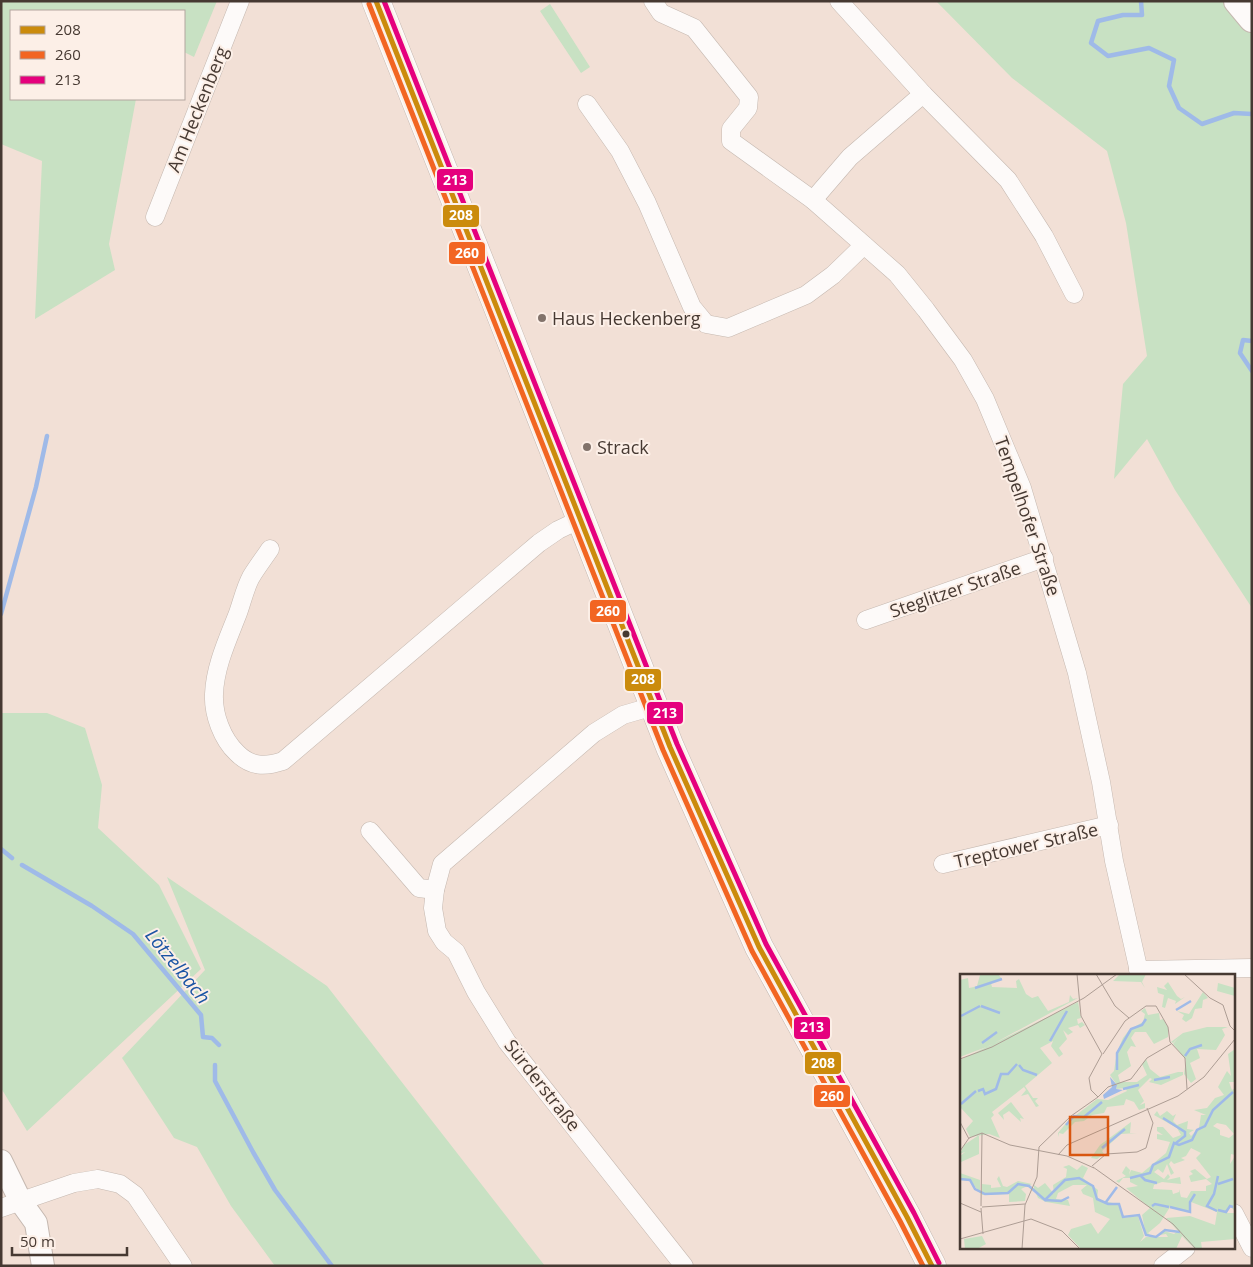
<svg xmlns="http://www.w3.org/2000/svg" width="1253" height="1267" font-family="'Open Sans',sans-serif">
<rect width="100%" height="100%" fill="#f2e0d6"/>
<!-- green -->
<g fill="#c8e1c3">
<path d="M1,1H217L194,57L184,52V11H11V99H136L109,244L115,270L35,319L42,161L1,144Z"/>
<path d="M936,1H1226L1252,30V608L1175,490L1147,439L1114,479L1123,384L1147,356L1126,223L1107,151L1012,78Z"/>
<path d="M550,4L590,67L581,73L540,11Z"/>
<path d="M1,713H47L85,728L102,785L98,828L159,885L201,969L27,1131L1,1088Z"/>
<path d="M167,877L327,986L545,1266H275L231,1206L197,1147L174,1138L122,1058L205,970Z"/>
</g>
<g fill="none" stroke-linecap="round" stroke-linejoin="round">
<!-- stream -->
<g stroke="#9fbae8" stroke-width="4.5">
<path d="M1141,1L1142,15H1123L1098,21L1091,43L1108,56L1149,48L1174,60L1169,86L1179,108L1202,124L1234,113L1252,114"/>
<path d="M1252,341L1243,340L1240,353L1252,371"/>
<path d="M1,614L36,487L47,436"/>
<path d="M1,849L12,858"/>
<path d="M22,865L92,906L133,934L201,1015L203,1037L212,1038L219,1045"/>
<path d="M215,1065V1081L253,1152L275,1190L332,1266"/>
</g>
<defs>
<g id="minor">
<path d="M653,1L661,13L694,28L749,97L748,108L731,129V141L813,200L897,274L926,310L963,360L985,399L1022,488L1077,673L1101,782L1114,861L1140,976"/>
<path d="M839,1L923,94L1008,180L1044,236L1074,294"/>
<path d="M587,104L620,151L647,203L692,307L706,324L728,328L806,295L833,275L864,245"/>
<path d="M813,200L850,157L923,94"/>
<path d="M155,217L240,1"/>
<path d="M270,549C264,558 257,567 251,577C245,588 242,602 238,613C228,639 215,666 214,694C213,714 222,739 237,753C251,767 265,767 283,761L539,543L558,530L581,519"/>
<path d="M866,620L1044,558"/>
<path d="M654,706L623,715L594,733L442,864L435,890L433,908L437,931L444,942L456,952L476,992L507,1042L684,1266"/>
<path d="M370,831L419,888L435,890"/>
<path d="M943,864L1109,825"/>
<path d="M1138,970L1252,968"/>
<path d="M1,1208L74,1183L98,1179L120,1184L135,1195L183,1266"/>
<path d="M1234,1213L1252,1248"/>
<path d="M1163,1266L1186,1248"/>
</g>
<path id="tertiary" d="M1,1161L21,1202L36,1223L43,1266"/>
<path id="secondary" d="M1237,1L1252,19"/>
<path id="primary" d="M376,1L497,305L670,747L759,947L907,1217L932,1266"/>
</defs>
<!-- minor casing -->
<use href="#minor" stroke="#c5b8b0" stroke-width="19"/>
<!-- tertiary casing -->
<use href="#tertiary" stroke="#c5b8b0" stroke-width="24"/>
<!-- secondary casing -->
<use href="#secondary" stroke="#c5b8b0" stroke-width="28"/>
<!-- primary casing -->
<use href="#primary" stroke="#c5b8b0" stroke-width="29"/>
<!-- minor -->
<use href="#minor" stroke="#fdfaf9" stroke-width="18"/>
<!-- tertiary -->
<use href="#tertiary" stroke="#fdfaf9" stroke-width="22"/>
<!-- secondary -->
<use href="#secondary" stroke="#fdfaf9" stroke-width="26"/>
<!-- primary -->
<use href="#primary" stroke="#fdfaf9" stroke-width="28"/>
<defs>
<path id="bus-1" d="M376,1L670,747L759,947L907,1217L932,1266"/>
<path id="bus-2" d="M369,4L663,750L752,951L900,1221L923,1266"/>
<path id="bus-3" d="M384,1L677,744L766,944L914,1213L939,1263"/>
</defs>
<!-- bus-1 casing -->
<use href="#bus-1" stroke="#fcefe7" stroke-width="9"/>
<!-- bus-2 casing -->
<use href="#bus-2" stroke="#fcefe7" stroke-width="9"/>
<!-- bus-3 casing -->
<use href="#bus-3" stroke="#fcefe7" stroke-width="9"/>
<!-- bus-1 -->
<use href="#bus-1" stroke="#cb8b0c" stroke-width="5"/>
<!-- bus-2 -->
<use href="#bus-2" stroke="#f26522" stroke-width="5"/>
<!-- bus-3 -->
<use href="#bus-3" stroke="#e5007d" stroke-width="5"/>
</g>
<!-- markers -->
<g fill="#82736b" stroke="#fcefe7" stroke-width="2">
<circle cx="542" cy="318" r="5"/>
<circle cx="587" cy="447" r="5"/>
</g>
<circle fill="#463932" stroke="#fcefe7" stroke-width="2" cx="626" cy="634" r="4.5"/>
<g text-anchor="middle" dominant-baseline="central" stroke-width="4" stroke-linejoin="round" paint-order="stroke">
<!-- street labels -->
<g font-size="18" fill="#463932" stroke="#fcefe7">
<text transform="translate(197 109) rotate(-68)">Am Heckenberg</text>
<text transform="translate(1028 516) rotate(71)">Tempelhofer Straße</text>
<text transform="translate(955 589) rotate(-19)">Steglitzer Straße</text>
<text transform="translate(1026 845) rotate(-13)">Treptower Straße</text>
<text transform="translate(543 1085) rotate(52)">Sürderstraße</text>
</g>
<!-- poi labels -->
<g font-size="18" fill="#463932" stroke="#fcefe7" text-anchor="start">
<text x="552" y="318">Haus Heckenberg</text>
<text x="597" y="447">Strack</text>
</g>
<!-- water labels -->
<g font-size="19" font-style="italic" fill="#1b54a4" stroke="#fcefe7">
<text transform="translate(178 966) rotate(51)">Lötzelbach</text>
</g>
</g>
<!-- overview -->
<g transform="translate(960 974)">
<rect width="275" height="275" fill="#f2e0d6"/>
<path d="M38,0L42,5L31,9L32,13L57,14L56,7L59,5L66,20L72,24L78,22L88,37L109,28L110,21L113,25L118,24L29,72L0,83V6L8,4L9,14L14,13L17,12L20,1ZM160,0H186L182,8L185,14L181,8L153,7ZM208,8L217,22L221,25L225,23L215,30L216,27L208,24L205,34L202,33L204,21L198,19L197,13L207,16L204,12ZM258,9L275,14V22L257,17ZM243,18L248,24L243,26L242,34L235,35L232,44L226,48L222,45L224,41L217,37L229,40ZM118,28L121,44L117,45L118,50L122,48L125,51L120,54L118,51L108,54L113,58L108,61L103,56L107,65L99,74L103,80L99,83L91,72L93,67L80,74L92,89L65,112L73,124H78L75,127L79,132L76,133L68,120L61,122L66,116L64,113L32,138L34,141L31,144L40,164L29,160L10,163L6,155L13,147L0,133V86ZM185,34L188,41L199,39L200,46L203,45L208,53V63L194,70L186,58H175L171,64L176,73L171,72L167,78L171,92L158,101L160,108H177L184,103L187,101L182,90L186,85L190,95L200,103L218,98H223V101L201,111L189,108L192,105L190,104L178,116L184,127L180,131L185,129V134L179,136L174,128L166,125L164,131L147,133L144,139L132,141L124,147L115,148L103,160L99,159V163L98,159L107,148L137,125L148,126L167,117L165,114L156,115L157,111L150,101L154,97L157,78L163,64L169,56L183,48L185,40L181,37ZM247,53H268L262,55L265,61L256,76L237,75L240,84L230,89L236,105L231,109L224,100L226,86L213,70L218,64L213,69L211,68L223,59ZM275,75V108H269L272,116L275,114V181L271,180L270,190L275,182V237L270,232L267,239H275V265L241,268L242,275H235L222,262L216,275H121L108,261L111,255L131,249L138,260L150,245L135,238L133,224L123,220L121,216L127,211H113L98,219L96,225L108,226L110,232L86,228L78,224L74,215V211L78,214L85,209L94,220L93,211L106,203L107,195L103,193L109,191L117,196L122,191L128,194L123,204L138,216L137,226L158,230L163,244L178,242L184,262L180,268L186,263H208L206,260L200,261L204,257L214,260L218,257L206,244L230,242L255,251L257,238L231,228L230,238L210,233L200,249L188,259L191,262L186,261L182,241L190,234L166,214L178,212L170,208V204H163L159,209L156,207L166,202L162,199L166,192L170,196L169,201L171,196L182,199L206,179L210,168L197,165V160L203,161L197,157V153H203L213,164L221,161L217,154L194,141L197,137L200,142L207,137L213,142L216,140L213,147L217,151L228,147L227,155L234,156L229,159L231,162L239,154L241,141H246L234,136L247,134L255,124L264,121L258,113L267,97L271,102L268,80ZM257,149L266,151L274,160L269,164L260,161V156L253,152ZM231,174L241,179L236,184L251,203L247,205L235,195L230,197L233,200L229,202L231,208L246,205L252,210L246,212V217H231L227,224L221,223L219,215V218L213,220L212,216L193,215L194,211L202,208L221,210L220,203L207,206L210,203L208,200L204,205L194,198L198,195L203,199L207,190L211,201L214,199L209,190L211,187L214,190L225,186L221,184L226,182ZM51,128L64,145L60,144L61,148L49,137L43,141L44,146L38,139ZM171,148L170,159H177L161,160L142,177L144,180L137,185L131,184L140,171ZM19,161V180L1,188L0,182L5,178L0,180L4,171ZM0,199L20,206V219L11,207L0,206ZM39,202L43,212L47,213L58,207L72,210L61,215L66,220L65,227L49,228V220L22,221V210L31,211V214L41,213L37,205ZM22,262L26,270L17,275H5L4,265Z" fill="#c8e1c3" fill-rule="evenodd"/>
<path d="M150,103L157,111L156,115L163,116L144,125L143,121L152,113Z" fill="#9fbae8"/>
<path fill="none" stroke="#9fbae8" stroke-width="2.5" d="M15,14L42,5M21,32L40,39M216,36L231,27M1,42L20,32M90,67L107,37M22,69L37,58M225,82L230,75L242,71M59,91L63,96L77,101M157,96V79L171,55L182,51L186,45M194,106L210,103M163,115L179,111M18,117L23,115L25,120L36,115L41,100H48L57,90M1,130L16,117M203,144L225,158V162L216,169M106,151L114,142L124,143L142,128M142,174L165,155M181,202L185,206L197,209M170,204L190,199L193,191L209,183L214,169L219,171L232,166L237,156L245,152L253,136L273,118M0,205L10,206L15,215L25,220L48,219L58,210L69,212L85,226L105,206L119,204L133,212L137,225L148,230H159L163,243L179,241L186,261L196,263L205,256L220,258M258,210L273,205M85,226L101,227L109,223M146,228L157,213M192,232L195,230L209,233M210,233L230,238V228L235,220M258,236L266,238L270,232L273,233M257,237L247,232L254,220L258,202"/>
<path fill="none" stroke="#ad9d94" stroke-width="1" d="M117,0L121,42L142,80M136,0L155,32L169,44M224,0L250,24L263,31L270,52L275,57M143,80L165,47L186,32H196L208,53L210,68L225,84L227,115M0,85L32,73L124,24L157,0M138,123L148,113L171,105L187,84L211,70M138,123L131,116L129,104L142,80M0,148L9,165M0,177L9,164L22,159L50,171L107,182L134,194M98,181L107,171L218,122L244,103L275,65M132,192L146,180L177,178L186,174L193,149L187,134M133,193L213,250L236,275M0,229L21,238M21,232L22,159M22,233L65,230M21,234L23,260M0,265L71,245L102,257L120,275M62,275L65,231L77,203L79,173L111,142L138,123"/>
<path fill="#d85610" fill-opacity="0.15" stroke="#d85610" stroke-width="2.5" d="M110,143H148V181H110Z"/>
<rect width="275" height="275" fill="none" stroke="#463932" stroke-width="2.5"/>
</g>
<g stroke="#fcefe7" stroke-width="2">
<rect x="436" y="168" width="38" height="24" rx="5" fill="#e5007d"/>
<rect x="442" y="204" width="38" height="24" rx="5" fill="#cb8b0c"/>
<rect x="448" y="241" width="38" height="24" rx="5" fill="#f26522"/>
<rect x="589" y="599" width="38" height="24" rx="5" fill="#f26522"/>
<rect x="624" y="668" width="38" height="24" rx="5" fill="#cb8b0c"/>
<rect x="646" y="701" width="38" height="24" rx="5" fill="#e5007d"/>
<rect x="793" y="1016" width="38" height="24" rx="5" fill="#e5007d"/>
<rect x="804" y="1051" width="38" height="24" rx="5" fill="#cb8b0c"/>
<rect x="813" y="1084" width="38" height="24" rx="5" fill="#f26522"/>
</g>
<g font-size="14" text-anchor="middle" font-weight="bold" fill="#fff">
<text x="455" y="185">213</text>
<text x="461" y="220">208</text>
<text x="467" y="258">260</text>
<text x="608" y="616">260</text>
<text x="643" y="684">208</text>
<text x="665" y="718">213</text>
<text x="812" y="1032">213</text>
<text x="823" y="1068">208</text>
<text x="832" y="1101">260</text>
</g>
<!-- border -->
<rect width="1253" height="1267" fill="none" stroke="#463932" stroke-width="5"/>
<!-- legend -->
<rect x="10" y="10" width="175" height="90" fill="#fcefe7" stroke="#b3a69f"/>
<rect x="20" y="26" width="25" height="8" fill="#cb8b0c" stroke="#b3a69f"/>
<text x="55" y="35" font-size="15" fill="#463932">208</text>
<rect x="20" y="51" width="25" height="8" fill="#f26522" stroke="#b3a69f"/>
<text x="55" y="60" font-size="15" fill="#463932">260</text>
<rect x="20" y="76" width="25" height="8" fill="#e5007d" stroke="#b3a69f"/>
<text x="55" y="85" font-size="15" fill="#463932">213</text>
<!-- scale -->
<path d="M12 1247v8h115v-8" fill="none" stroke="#463932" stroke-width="2.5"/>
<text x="20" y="1247" font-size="15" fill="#463932" stroke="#fcefe7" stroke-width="4" paint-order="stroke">50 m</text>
</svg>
